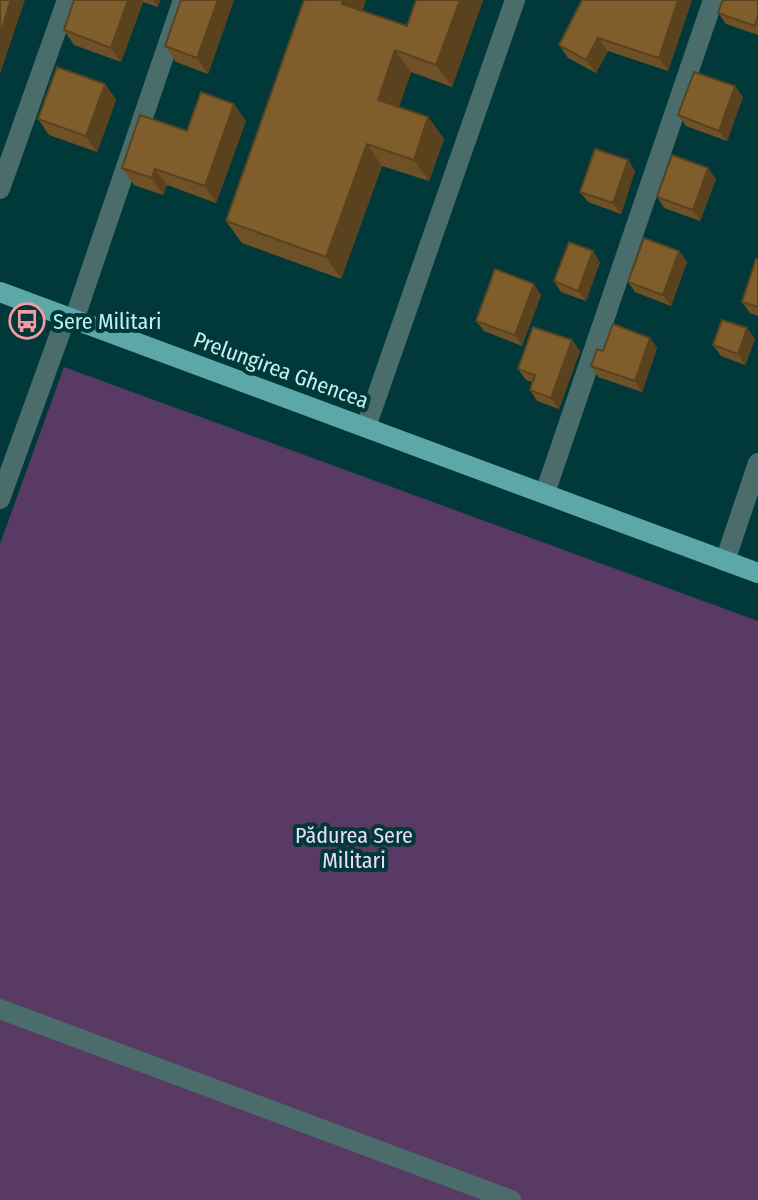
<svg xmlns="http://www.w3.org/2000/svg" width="758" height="1200" font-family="'Fira Sans Condensed',sans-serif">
<rect width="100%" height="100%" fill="#01393a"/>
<!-- green -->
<path fill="#583a64" d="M64,367L758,621V1200H0V544Z"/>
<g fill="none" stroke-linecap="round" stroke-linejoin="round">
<!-- minor -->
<g stroke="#4a6d6c" stroke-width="20">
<path d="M0,189L67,0"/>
<path d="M74,320L183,0"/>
<path d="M366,427L515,0"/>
<path d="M545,493L713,0"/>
<path d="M0,499L66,317"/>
<path d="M725,561L758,463"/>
<path d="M0,1009L511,1200"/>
</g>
<!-- major -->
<path stroke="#5ca7a7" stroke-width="20" d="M0,292L758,573"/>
</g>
<!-- wall -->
<g fill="#6e5126">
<path d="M74,0H160L158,7L143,2L121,62L74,45L64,30Z"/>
<path d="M181,0H234L208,74L176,62L165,46Z"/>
<path d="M366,0L362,11L407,26L416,0H483L452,87L411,72L399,107L428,117L444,139L429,181L382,166L341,279L242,243L226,221Z"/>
<path d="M582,0H692L668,71L608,51L596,73L568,58L559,45Z"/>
<path d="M758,0V35L726,24L718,13Z"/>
<path d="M105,84L116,100L97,152L49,135L38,119Z"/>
<path d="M743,97L727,141L686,126L678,115Z"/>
<path d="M246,121L216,203L167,185L163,195L134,185L122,168L187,131Z"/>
<path d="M628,160L635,171L621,214L588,202L580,192Z"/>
<path d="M716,179L700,221L664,208L657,197Z"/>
<path d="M679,251L687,262L671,306L635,292L628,282Z"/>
<path d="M758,259V316L750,313L742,302Z"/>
<path d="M600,262L586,301L561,292L554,281Z"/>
<path d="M541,295L522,346L484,331L476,321Z"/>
<path d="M747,328L755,339L745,365L721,356L713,345Z"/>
<path d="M650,338L657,348L642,392L598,377L591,366L603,351Z"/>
<path d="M572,340L580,351L559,409L537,401L530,390L532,382L526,380L518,369Z"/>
</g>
<!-- shaded-wall -->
<g fill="#5a421f">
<path d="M11,0H25L0,74V34Z"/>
<path d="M128,0H142L143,2L121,62L111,48Z"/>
<path d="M153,0H160L158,7Z"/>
<path d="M218,0H234L208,74L197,58Z"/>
<path d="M343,0H366L357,26L342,4Z"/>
<path d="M460,0H483L452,87L436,65Z"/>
<path d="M678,0H692L668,71L659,58Z"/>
<path d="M598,38L608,51L596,73L586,60Z"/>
<path d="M395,50L411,72L393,122L378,100Z"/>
<path d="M105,84L116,100L97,152L86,136Z"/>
<path d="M735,86L743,97L727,141L719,131Z"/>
<path d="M234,104L246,121L216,203L205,186Z"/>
<path d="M428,117L444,139L429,181L414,160Z"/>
<path d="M367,144L382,166L341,279L326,257Z"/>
<path d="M628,160L635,171L621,214L613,203Z"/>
<path d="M708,168L716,179L700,221L693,210Z"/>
<path d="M155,169L167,185L163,195L152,178Z"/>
<path d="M593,251L600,262L586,301L578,291Z"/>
<path d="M679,251L687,262L671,306L663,295Z"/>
<path d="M534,284L541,295L522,346L515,335Z"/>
<path d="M747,328L755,339L745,365L738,354Z"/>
<path d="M650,338L657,348L642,392L635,381Z"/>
<path d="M572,340L580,351L559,409L551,398Z"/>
</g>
<!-- building -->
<g fill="#805e2c" stroke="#5a421f" stroke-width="2">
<path d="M0,0H11L0,34Z"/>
<path d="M74,0H128L111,48L64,30Z"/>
<path d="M181,0H218L197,58L165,46Z"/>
<path d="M304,0H343L342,4L407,26L416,0H460L436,65L395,50L378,100L428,117L414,160L367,144L326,257L226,221Z"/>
<path d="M582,0H678L659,58L598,38L586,60L559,45Z"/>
<path d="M723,0H758V16L755,26L718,13Z"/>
<path d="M57,67L105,84L86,136L38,119Z"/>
<path d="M694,72L735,86L719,131L678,115Z"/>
<path d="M201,92L234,104L205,186L155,169L152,178L122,168L140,115L187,131Z"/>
<path d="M595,149L628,160L613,203L580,192Z"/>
<path d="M672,155L708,168L693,210L657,197Z"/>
<path d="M644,238L679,251L663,295L628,282Z"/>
<path d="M569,242L593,251L578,291L554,281Z"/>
<path d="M756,259H758V307L742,302Z"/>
<path d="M495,269L534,284L515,335L476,321Z"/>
<path d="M722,320L747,328L738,354L713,345Z"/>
<path d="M613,324L650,338L635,381L591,366L597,349L603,351Z"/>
<path d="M533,327L572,340L551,398L530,390L535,375L518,369Z"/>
</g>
<!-- icons -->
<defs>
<symbol id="bus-ring" viewBox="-11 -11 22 22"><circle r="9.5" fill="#01393a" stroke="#f49aa1" stroke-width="1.5"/><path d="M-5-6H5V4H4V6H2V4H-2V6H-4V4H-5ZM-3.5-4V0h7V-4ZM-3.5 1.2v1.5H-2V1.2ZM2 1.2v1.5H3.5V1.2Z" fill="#f49aa1"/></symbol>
</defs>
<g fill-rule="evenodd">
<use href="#bus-ring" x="7" y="301" width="40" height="40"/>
</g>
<g text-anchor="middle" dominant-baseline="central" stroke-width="8" stroke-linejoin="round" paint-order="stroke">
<!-- poi labels -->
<g font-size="22" fill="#c5f0ef" stroke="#01393a" text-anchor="start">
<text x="53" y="321">Sere Militari</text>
</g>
<!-- street labels -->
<g font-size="22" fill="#c5f0ef" stroke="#01393a">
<text transform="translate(281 370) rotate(20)">Prelungirea Ghencea</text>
</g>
<!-- park labels -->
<g font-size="22" fill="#efdbf8" stroke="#01393a">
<text x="354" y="835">Pădurea Sere<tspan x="354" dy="25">Militari</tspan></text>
</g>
</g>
</svg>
